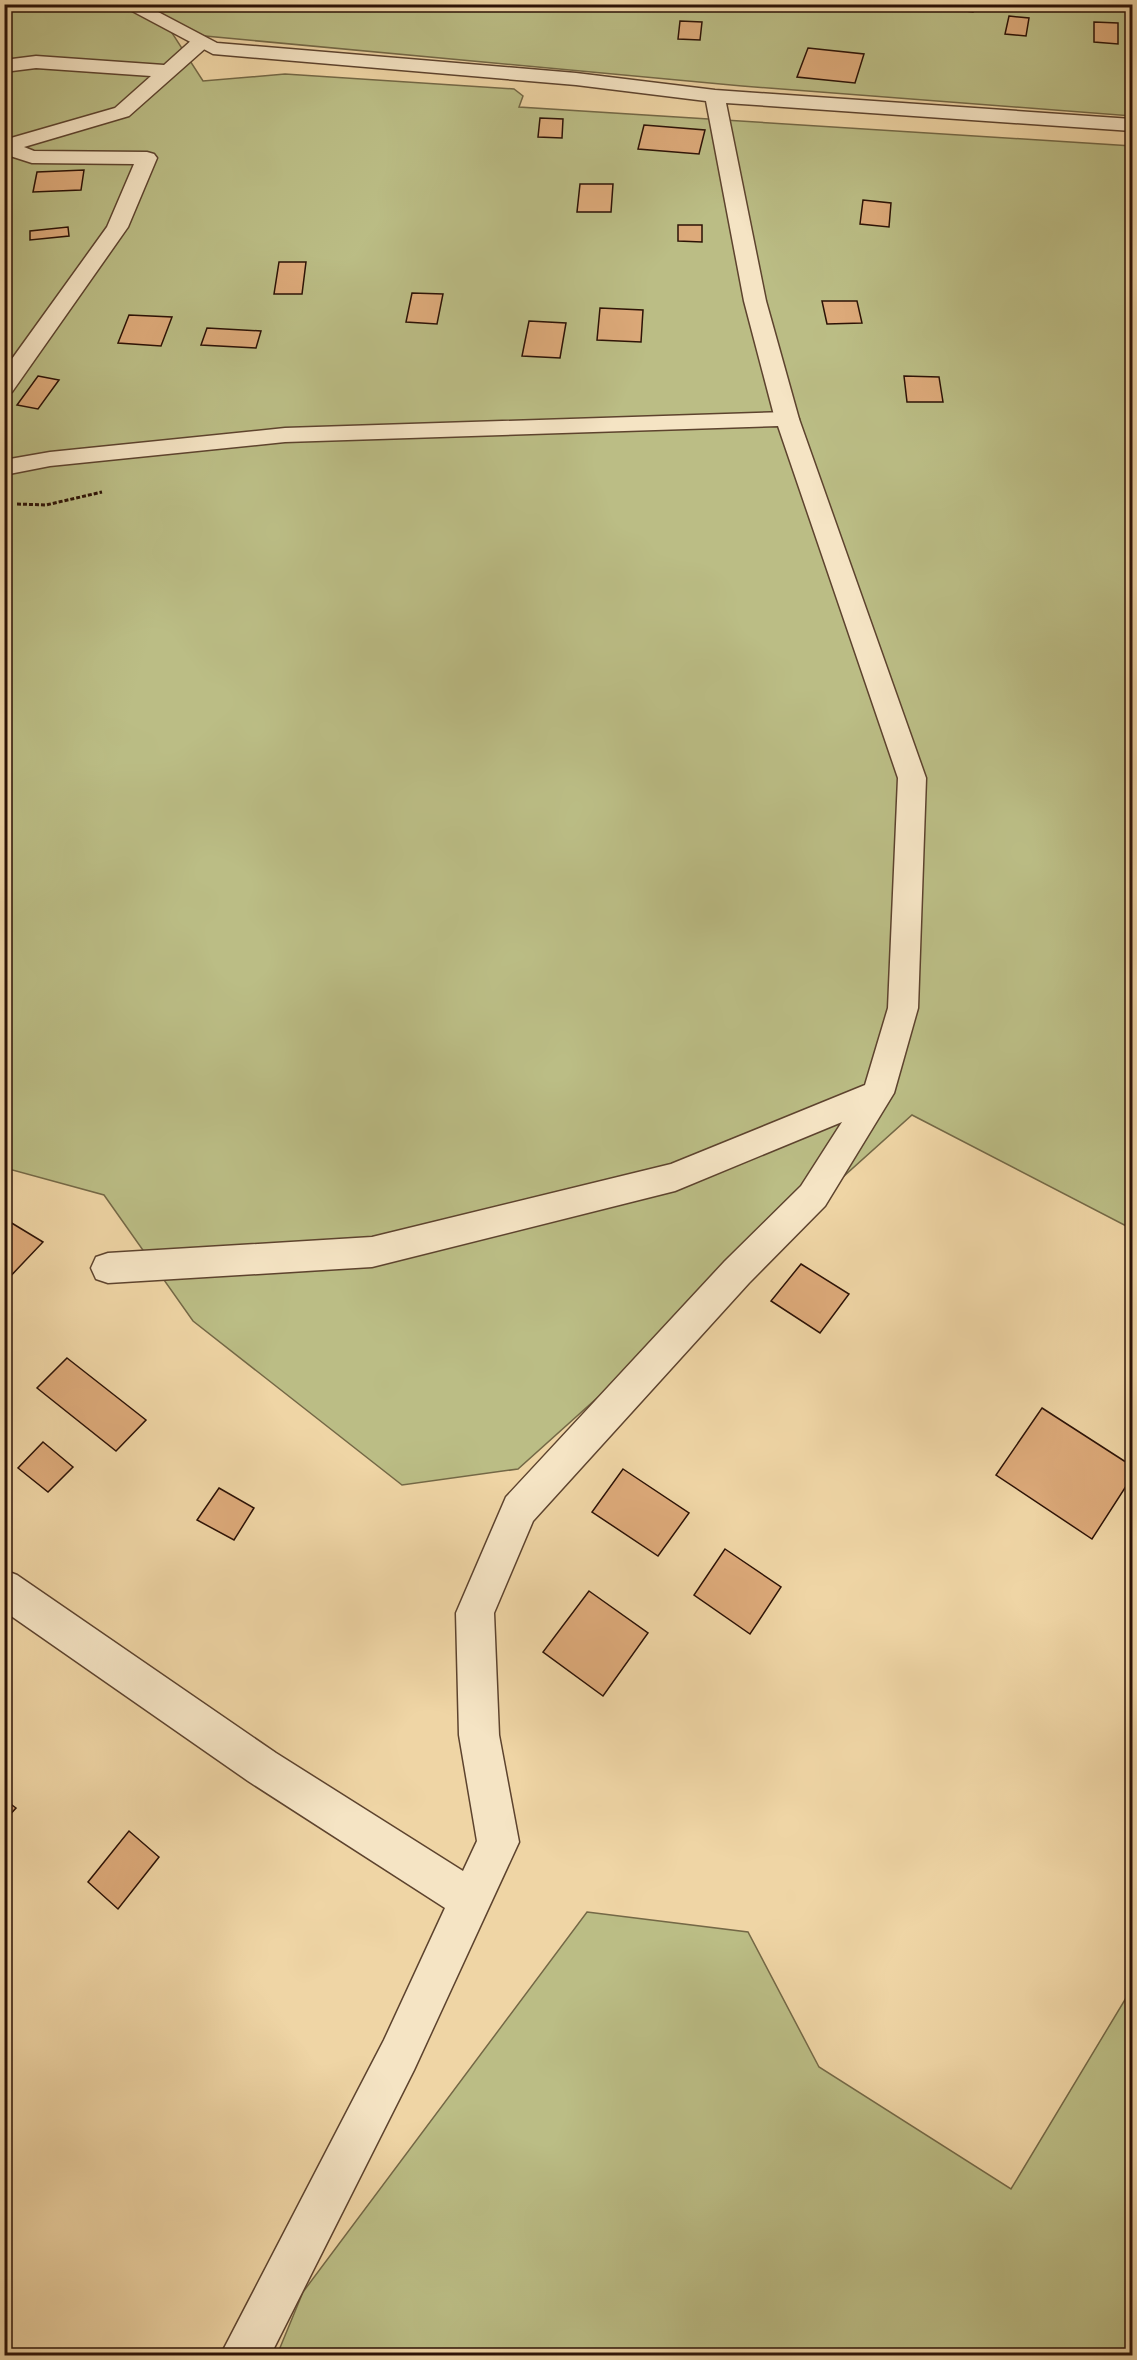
<svg xmlns="http://www.w3.org/2000/svg" width="1137" height="2360" font-family="'Old Standard TT',serif">
<rect width="100%" height="100%" fill="#efd5a5"/>
<filter id="stains"><feTurbulence type="fractalNoise" baseFrequency=".00333" numOctaves="4"/><feColorMatrix values="0 0 0 0 .2 0 0 0 0 .09 0 0 0 0 .02 0 0 0 .5 -.17"/></filter>
<radialGradient id="worn" r=".72"><stop offset=".6" stop-color="#630" stop-opacity="0"/><stop offset="1" stop-color="#630" stop-opacity=".3"/></radialGradient>
<!-- green -->
<g fill="#bbbd85" stroke="#746846" stroke-width="1.5">
<path d="M4,5H1132V116L742,86L172,33L203,81L285,74L514,89L523,96L519,107L1132,146V1229L912,1115L518,1469L402,1485L193,1321L104,1195L5,1168Z"/>
<path d="M587,1912L748,1932L819,2067L1011,2189L1132,1988V2355H277L303,2292Z"/>
</g>
<!-- building -->
<g fill="#ddaa7a" stroke="#2c1206" stroke-width="1.5">
<path d="M950,4H974L973,12L949,9Z"/>
<path d="M1009,16L1029,18L1026,36L1005,34Z"/>
<path d="M680,21L702,22L700,40L678,39Z"/>
<path d="M1094,22L1118,23V44L1094,42Z"/>
<path d="M808,48L864,54L855,83L797,77Z"/>
<path d="M540,118L563,119L562,138L538,137Z"/>
<path d="M644,125L705,130L699,154L638,149Z"/>
<path d="M84,170L81,190L33,192L37,172Z"/>
<path d="M580,184H613L611,212H577Z"/>
<path d="M863,200L891,203L889,227L860,224Z"/>
<path d="M678,225H702V242L678,241Z"/>
<path d="M68,227L69,236L30,240V231Z"/>
<path d="M279,262H306L302,294H274Z"/>
<path d="M412,293L443,294L437,324L406,322Z"/>
<path d="M822,301H857L862,323L827,324Z"/>
<path d="M600,308L643,310L641,342L597,340Z"/>
<path d="M129,315L172,317L161,346L118,343Z"/>
<path d="M529,321L566,323L560,358L522,356Z"/>
<path d="M207,328L261,331L256,348L201,345Z"/>
<path d="M38,376L59,380L38,409L17,405Z"/>
<path d="M904,376L939,377L943,402H907Z"/>
<path d="M10,1222L43,1242L4,1283V1228Z"/>
<path d="M801,1264L849,1294L820,1333L771,1301Z"/>
<path d="M67,1358L146,1420L116,1451L37,1388Z"/>
<path d="M1042,1408L1132,1466V1477L1092,1539L996,1475Z"/>
<path d="M43,1442L73,1467L48,1492L18,1468Z"/>
<path d="M623,1469L689,1513L658,1556L592,1512Z"/>
<path d="M219,1488L254,1508L234,1540L197,1520Z"/>
<path d="M725,1549L781,1587L750,1634L694,1595Z"/>
<path d="M589,1591L648,1633L603,1696L543,1652Z"/>
<path d="M4,1799L16,1808L4,1821Z"/>
<path d="M129,1831L159,1857L118,1909L88,1882Z"/>
</g>
<g fill="none" stroke-linecap="round" stroke-linejoin="round">
<defs>
<g id="lane">
<path d="M201,36L210,42L208,46L129,116L24,147L34,151L147,152L154,154L157,158L128,227L12,392L4,394V370L107,227L134,164L32,163L4,154V140L115,108L151,76L36,68L4,72V60L36,56L164,65L194,38Z"/>
<path d="M787,412L795,414L799,419L926,778L918,1008L894,1093L825,1206L749,1283L533,1521L494,1613L499,1735L519,1842L414,2070L270,2356H220L384,2040L445,1908L248,1781L4,1611V1570L17,1575L276,1753L463,1871L477,1841L459,1735L456,1613L506,1497L725,1261L801,1186L842,1122L675,1191L372,1267L108,1283L96,1279L91,1268L96,1257L108,1253L372,1237L671,1164L865,1085L888,1008L898,778L778,426L285,442L50,466L4,475V460L50,452L285,428Z"/>
</g>
<path id="street" d="M119,4H143L217,43L576,73L715,90L1132,119V131L726,103L766,301L799,419L795,424H779L775,419L744,301L706,101L576,85L213,54Z"/>
</defs>
<!-- lane casing -->
<use href="#lane" stroke="#5d432e" stroke-width="3"/>
<!-- street casing -->
<use href="#street" stroke="#5d432e" stroke-width="3"/>
<!-- path -->
<path stroke="#2c1206" stroke-width="3" stroke-dasharray="4 2" stroke-linecap="butt" d="M17,504L46,505L102,492"/>
<!-- lane -->
<use href="#lane" fill="#f5e4c4" fill-rule="evenodd"/>
<!-- street -->
<use href="#street" fill="#f5e4c4" fill-rule="evenodd"/>
</g>
<!-- margin -->
<rect width="1137" height="2360" fill="none" stroke="#efd5a5" stroke-width="24"/>
<rect x="6" y="6" width="1125" height="2348" fill="none" stroke="#2c1206" stroke-width="3"/>
<rect x="12" y="12" width="1113" height="2336" fill="none" stroke="#2c1206" stroke-width="1.5"/>
<rect width="100%" height="100%" filter="url(#stains)"/>
<rect width="100%" height="100%" fill="url(#worn)"/>
</svg>
